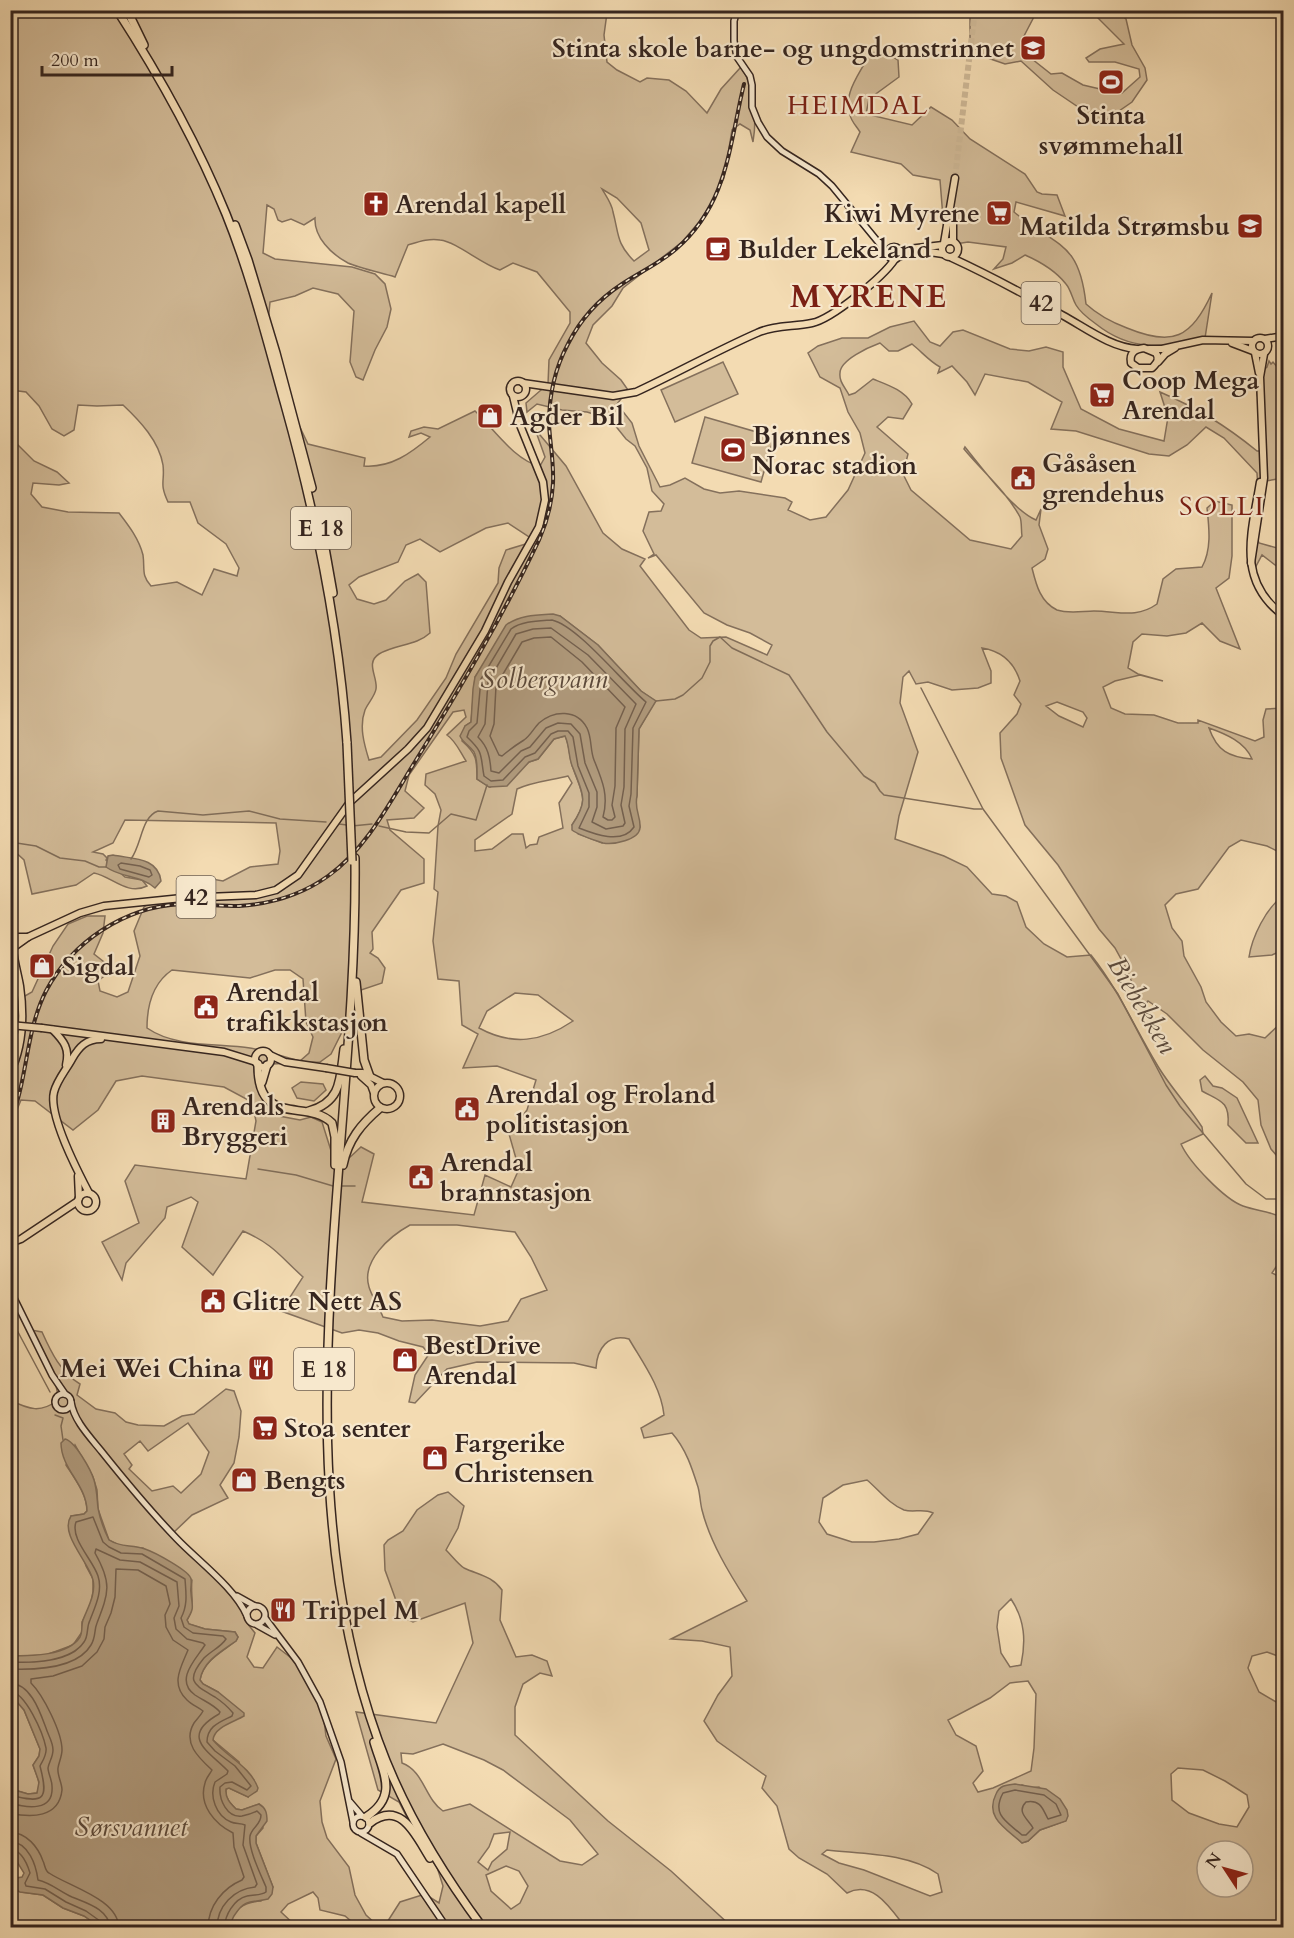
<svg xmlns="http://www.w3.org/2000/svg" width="1294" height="1938" font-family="Cardo,serif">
<rect width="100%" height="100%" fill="#f3dbb2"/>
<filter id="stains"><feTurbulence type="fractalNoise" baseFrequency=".00333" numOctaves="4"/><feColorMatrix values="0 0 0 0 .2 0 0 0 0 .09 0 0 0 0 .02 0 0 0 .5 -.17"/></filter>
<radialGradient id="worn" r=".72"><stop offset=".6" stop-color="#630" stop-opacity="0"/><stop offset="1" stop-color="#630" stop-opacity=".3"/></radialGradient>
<!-- green -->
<g fill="#d3bc99" stroke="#84705c" stroke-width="1.5" fill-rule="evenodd">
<path d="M11,11H610L607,13L604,35L607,62L617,70L640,82L647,78L669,80L686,91L707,113L721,89L741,67C755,87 757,118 753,142L750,130L740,124L732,130L724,178L713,201L699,222L682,242L623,288L612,306L593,325L586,343L602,363L621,380L628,390L617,404L632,423L639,446L660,487L670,485L685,478L704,489L720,493L739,491L785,498L792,502L788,510L810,520L826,517L848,490L865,453L860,433L848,412L840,388L820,377L808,353L818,346L842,338H868L890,327L914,321L930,342L940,346L953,332L963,330L1010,349L1029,351L1046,347L1063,352V367L1081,409L1119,429L1164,441L1168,417L1160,392C1197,408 1225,425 1257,451H1263L1264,429L1254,378L1267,367L1269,361L1271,364L1273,362L1283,374V478L1266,481L1254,530L1259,543L1277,548L1283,545V571L1262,555L1253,572L1248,566L1258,490L1257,473L1224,438L1206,427L1187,445L1169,456L1149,454L1076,431L1051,429L1062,402L1028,382L985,374L975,395L967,382L952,366L938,373L940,367C929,361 922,352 912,344L898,351H889L880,343C869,347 840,360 840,373C839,382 845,387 849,395L855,393L873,379C888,385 904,390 912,404L903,419L888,417L877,427L908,454L903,474L911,490L970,540L1011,549L1022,536C1021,530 1022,522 1020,517C1006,491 982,471 964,449L965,447C981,467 1014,511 1036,520L1041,509L1039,525L1048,549L1045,559L1032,568C1036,584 1040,602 1057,610C1069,614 1083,611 1094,611C1118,611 1136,619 1157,604L1163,579L1176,569L1202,567C1212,549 1209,527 1207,508L1215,501L1232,505V556L1229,578L1216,588L1240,649L1220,641L1202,623L1186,633L1167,636L1142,634L1133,642L1128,668L1138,674L1163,681L1140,675L1115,681L1103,687L1111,708L1125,714L1154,715L1178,723H1198V720L1255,741L1264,737L1263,720L1266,709L1283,708V854L1267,846L1241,840L1229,847L1198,889L1176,894L1165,905L1172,928L1182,941L1184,956L1201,987L1206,1002L1221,1022L1236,1036L1249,1034L1265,1038L1283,1021V1163L1271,1149L1261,1125L1258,1100L1243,1082L1203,1050L1167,1014L1148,1001L1142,1008L1127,970L1115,948L1099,929L1058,865L1025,825L1001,758L1000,733L1017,714L1021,704L1014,695L1020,681C1014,662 1001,651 982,648L991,671V683L978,688L952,690L928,682L916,684L909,671L903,677L900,703L918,752L899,816L895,839L944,856L967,867L992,894L1006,896L1017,902L1026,927L1044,944L1067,957L1091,955C1118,989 1134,1026 1156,1063C1169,1086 1188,1105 1202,1127L1203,1134L1181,1144C1189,1162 1224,1199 1243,1206C1257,1211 1270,1211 1283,1218V1265L1276,1267L1272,1273L1284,1279L1283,1658L1267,1652L1252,1656L1248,1668L1259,1692L1283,1706V1927L938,1928L935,1924L905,1927C891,1909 873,1879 847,1893L827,1874L799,1858L789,1849L777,1806L762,1788L766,1776L717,1741L704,1721L718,1695L732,1676L730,1647L702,1641L671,1639L747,1601C729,1573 710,1542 702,1510C700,1502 700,1494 698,1487C692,1468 686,1449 672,1433L644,1438L641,1428L664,1415C661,1387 643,1363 629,1339C608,1333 597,1349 596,1368L574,1363L477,1362L447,1369L415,1403L409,1402L415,1375L429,1354L423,1347L399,1341L378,1333L359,1330L342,1333L281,1311L303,1277C280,1256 273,1244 243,1231L213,1275L182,1247L198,1202L191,1197L167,1207L165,1218L126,1263L122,1280L102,1242L139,1223L125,1181L135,1165L246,1179L256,1121L252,1102L224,1087L142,1076L116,1081L98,1110L73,1130L35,1101L21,1100L11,1124V1072L14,1063L11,1060V1004L32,992L53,946L68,924L87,916H105L103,933L94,954L113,969L98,981L100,991L117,997L128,992L140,956L134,931L144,907L155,899L196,892L201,877L223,881L250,867L278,864L280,851L276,823L125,820L113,843L93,852L103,854L107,858L106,860L125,877L142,880L147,886C127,896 111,876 94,873L76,885L32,894L24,860L11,848V438L34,461L57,472L69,483L59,485L33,483L31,494L42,507L68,512L119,513C129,526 139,539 143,555C145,569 141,575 151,586L177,582L202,595L214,569L237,576L239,568L226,544L198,523L190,502H168C159,483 165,482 163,465C159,441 140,421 123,405L97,406L78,405L74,430L64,436L52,429L39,406L26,392L11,390ZM602,189L617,198L641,223L649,250L634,261C616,243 619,234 613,212C612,204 606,196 602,189ZM267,205L274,209L278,220L282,222L291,219L304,225L315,218C314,237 331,254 348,263C359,268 382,273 395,277L408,245C418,242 429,238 440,240C457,242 481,264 500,270L513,263L537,272L570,312V323L549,360L548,384L526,403L527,412L537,404L562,410L587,412L610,419L626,439L635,446L647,468L652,491L664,504L661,511L649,512L643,531L654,554L648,558L656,555L704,613L727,625L750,633L772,645L767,655L726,637L701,638L689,630L640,566L645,559L622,549L603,533L566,466L535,429L545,457L540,466C515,461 493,428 475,411L438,429L424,427L411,431L409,437L421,433L430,437C411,453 391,468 364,466L365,458L308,444L297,421L268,323L270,302L295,296L313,288L338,294L354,311L350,362L356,377L363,380L375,350L387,327L391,309L385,284L375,274L352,267L275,259L263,253ZM508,523L529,537V543L506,550L499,568L498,583L456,654L446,678L417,720L381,757L369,760C364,744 359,726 365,710C368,703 375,696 376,689C378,677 365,663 379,654C396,644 416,646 430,633L426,582L418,574L405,581L386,600L374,604L357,599L349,585L359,577L398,562L406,545L420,539L440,552L486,528ZM560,616L598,645L641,691L655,701L639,729L637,795L635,805L640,827L602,843L578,834L572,825C590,800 582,794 573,768C569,758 570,746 565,736L554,739L538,759L529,762L522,768L490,787L477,779C477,760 477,754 462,741L465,726L471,722L475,677L490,655ZM1057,702L1083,712L1087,718L1083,727L1059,716L1046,706ZM464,710L466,717L447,735C456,741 460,752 466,761L426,774L425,785L435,794L441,810L438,826L434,889L438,892L433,941L438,979L459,981L462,1025L478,1034L463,1068L497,1066L536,1080L527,1110L509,1134L519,1169L511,1187L485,1175L474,1215L362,1202L374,1154L361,1147L347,1160L333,1157L322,1122L311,1117L300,1120L279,1116L266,1099L261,1075L271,1064L320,1062L331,1054L349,1018L352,993L382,983L385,968L378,958L370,953L373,949L372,932L401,890L424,883V859L390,830L387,820L414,818L424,808L405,791L409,775L453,712ZM1209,728C1226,734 1245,742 1252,759C1229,757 1217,751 1209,728ZM568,776L572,783L559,803L563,828L539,837L537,844L530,845L526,848L523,834H512L492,849L475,851V840L512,814L517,789C531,782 552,780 568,776ZM172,970L250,978L275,970H290L303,979L306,1022L313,1037L309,1053L300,1061C283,1057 268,1051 250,1048C217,1043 176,1048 147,1028C147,1005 153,983 172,970ZM515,993L538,995L573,1021C542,1042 512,1046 479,1028L487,1011ZM410,1225H457L515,1232L531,1257L547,1290L521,1299L508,1321L480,1326L432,1320L402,1321L383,1317C379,1307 372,1297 369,1287C361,1261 390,1236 410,1225ZM867,1480C879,1490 889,1504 904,1510C914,1513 923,1508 933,1513L918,1534L899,1539L874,1542H852L827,1534L819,1522L823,1498L843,1485ZM1011,1599C1025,1620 1026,1641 1021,1665L1010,1667L1001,1653L997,1627L999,1611ZM1028,1681L1036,1694L1034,1748L1031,1771L993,1788L978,1792L973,1783L983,1771L976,1746L956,1735L948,1720L990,1698L1010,1683ZM1178,1768L1203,1770L1225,1781L1247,1795L1249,1807L1237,1827L1219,1824L1189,1813L1172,1800L1171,1774ZM1022,1785L1030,1788L1039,1787L1065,1821L1040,1830L1028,1841L1022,1843L1017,1838ZM827,1850C863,1854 908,1853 938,1874L942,1892L930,1896L864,1870L839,1863L822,1854ZM1207,1851H1243V1887H1207Z"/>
<path d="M977,11H1037L1024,36L1021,46L1027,55L1051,74L1062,73L1083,85L1117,93H1122L1140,77L1139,69L1115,62H1089L1086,58L1100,49L1124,44L1096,16L1086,11H1117L1126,19L1132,45L1145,68L1147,80L1132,102L1103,122L1099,121L1053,90L1021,61L1005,64L982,56L970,42V15Z"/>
<path d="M883,51L898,60L899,77L869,99L866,114L912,125L931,107L952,120L970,139L1025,174L1037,192L1042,194L1057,195L1065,216L1016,202L1014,212C1057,248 1079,240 1086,304C1099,316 1111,322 1127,328C1173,347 1191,338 1212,293L1205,338C1164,348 1131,352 1096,324C1089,319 1080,312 1076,305C1072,298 1071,290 1066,284C1055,270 1041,262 1025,255L1012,263L994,269L1003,259L1006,247L968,242L949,245L945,243L940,180L913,175L901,164L851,152L860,132C857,127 851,121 850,115C842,95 861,70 871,53Z"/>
<path d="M723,362L738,394L675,422L661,390Z"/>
<path d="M705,417L774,437L761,482L692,463Z"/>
<path d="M1283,896V950L1272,955L1249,957C1252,937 1266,908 1283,896Z"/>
<path d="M1205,1076L1213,1086L1222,1088L1237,1098L1258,1143H1246L1228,1125C1230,1101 1220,1101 1202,1091L1200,1080Z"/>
<path d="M301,1082L323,1084L326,1090L314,1101L297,1098L292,1088Z"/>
<path d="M31,1330L42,1332C51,1352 61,1373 80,1384L77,1395L96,1409L115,1413L126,1422L138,1425L164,1426L182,1416L194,1414L226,1389L234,1391L241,1411L239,1437L234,1463L220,1485L228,1498L192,1515L173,1533L236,1599L247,1623L255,1633L247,1657L254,1667L263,1668L277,1647L295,1661L322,1706L326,1736L336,1759L320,1801L322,1822L327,1838L349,1867L355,1895L366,1915L379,1927H358L345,1916L320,1910L318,1898L313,1892L288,1904L281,1912L297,1927H231C230,1910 245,1902 261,1901L273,1887L256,1843V1836L263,1828L259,1804L242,1810L236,1809C230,1803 225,1798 226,1789L229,1788L248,1797L239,1762L213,1740V1735L218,1730V1692L203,1684L200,1680C203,1661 222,1652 236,1641L238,1637L235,1632L205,1629L189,1624L187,1620C196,1605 190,1597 192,1580L143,1548L123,1547L109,1540L98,1509L97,1490L93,1477L75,1445L66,1465C75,1479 87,1494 87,1511L84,1514L71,1516L86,1566L93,1579V1592L90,1607L82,1622V1632L73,1645L46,1655L11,1656L10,1400C30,1410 40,1413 59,1400L55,1381ZM188,1423L209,1452L201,1474L181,1493L173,1486L152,1491L129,1469L132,1465L124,1454L140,1441L148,1451Z"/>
<path d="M448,1492L464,1506L458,1528L446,1550C452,1556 458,1564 464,1568C479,1575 492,1576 502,1590L500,1620L516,1657L532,1655L547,1661L552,1676L540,1673L523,1684L515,1707V1735L608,1821L671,1871L732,1927H384L400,1902L425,1894L439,1903L443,1886L437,1867L422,1846L399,1802L378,1790L356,1712L436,1723L473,1643L465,1603L413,1622L402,1617L385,1570L384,1545L388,1540L403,1531L417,1510L438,1495ZM443,1744L484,1760L503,1770L570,1820L598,1854L582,1865L560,1861L470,1804L443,1811C425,1799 424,1771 402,1763L401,1753L413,1754ZM510,1832L507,1849L492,1862L488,1870L478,1862L489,1847L494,1834ZM506,1866L519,1871L528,1886L520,1903L511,1909L491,1891L486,1875Z"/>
<path d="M11,1695L24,1710L40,1749L39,1756L33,1765C36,1774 42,1784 37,1793L28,1794L11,1789Z"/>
<path d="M10,1887L21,1892L43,1895L63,1908L84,1916L100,1927H11Z"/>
</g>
<!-- water -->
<g fill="#b29d80" stroke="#806d59" stroke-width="1.5">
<path d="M553,614L560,616L598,645L641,691L656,701L639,729L637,796C634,810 641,816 640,828C639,840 613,845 603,843C597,841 577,834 572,830V825C589,800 583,794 573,768C568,758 570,746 565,736L554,739L538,759L529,762L507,786L489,787L477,779C477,770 478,760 474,752C470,746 463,743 460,736L465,726L471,722L473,689L475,677L506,625C520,615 537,615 553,614Z"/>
<path d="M113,855C132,859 158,857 161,881L155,888C141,875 121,878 106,867L108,856Z"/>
<path d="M65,1439C75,1441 91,1470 94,1480C97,1490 97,1499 98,1508C100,1519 104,1530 109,1540C121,1548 132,1544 145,1549C154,1552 190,1571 191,1579C192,1584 190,1589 191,1593C192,1607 195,1607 187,1620L189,1624L205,1629L235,1632L238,1637L236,1641C222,1651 203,1661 200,1680L203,1684L218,1692L244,1713V1716C234,1722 214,1727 213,1740C227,1757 250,1766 258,1788L257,1791L248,1797L229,1788L226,1789C225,1798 230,1803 236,1809L242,1810L259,1804C266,1808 267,1813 267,1821L256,1836V1843L273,1887L272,1894L268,1899C253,1903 246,1898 236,1913C232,1918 231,1921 231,1927H100L84,1916L63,1908L43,1895L20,1892L11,1887V1879L22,1877L24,1873L11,1852V1789L28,1794L37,1793L39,1782L33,1765L39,1756L40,1749L24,1710L11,1695V1656C30,1656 68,1656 80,1637C83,1631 81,1625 83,1620C88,1607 96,1594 93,1580C89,1562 59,1534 71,1516L84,1514L87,1511C87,1485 61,1469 61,1443Z"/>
<path d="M1015,1784L1046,1789L1060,1799L1067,1810L1068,1816L1066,1821L1040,1830L1028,1841L1022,1843C1007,1829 984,1818 996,1794C1000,1785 1006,1785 1015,1784Z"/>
</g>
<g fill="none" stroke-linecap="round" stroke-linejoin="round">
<!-- shore -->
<g stroke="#746150" stroke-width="1.5">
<path d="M552,620C578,626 623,683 646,702L633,728L631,794L629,806L634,827C622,845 594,834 579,828L589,807V793L578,766L573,737L568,731H558L551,734L535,753L525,757L503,780L491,781L484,776C480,754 484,753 467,737L469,731L477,723L481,679L511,629C522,621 538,621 552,620Z"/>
<path d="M551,628L588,655L636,704L625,729L624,787L621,805L625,823L623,826L606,829L592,822L597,807V792L585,763L580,734L571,724L558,723L546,728L530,747L521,751L499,773L491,771C490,757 488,747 478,737L485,724L488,682L516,634L533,629Z"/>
<path d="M551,637L582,662L625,707L616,728L615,786L612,805L615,817L612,820H608L603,817C609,795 602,780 594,760C590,750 592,738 587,728C577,709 554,710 539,723C534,728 530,736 524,740C516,745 509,750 502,756L499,755L490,736L494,724L496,686L522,642L534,638Z"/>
<path d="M121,863L140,866L150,870L152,875L149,877L120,869L118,865Z"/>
<path d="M10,1662C32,1663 71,1662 84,1642C89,1635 86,1628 90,1620C95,1607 103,1591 98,1576C93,1560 70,1539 76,1522L93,1517L103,1542L109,1547L121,1553L142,1554L185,1579C186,1593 188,1605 181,1618L184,1627L193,1633L223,1636L226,1639C221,1647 211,1651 204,1658C184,1682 195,1685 215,1697C221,1701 228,1707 233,1713L232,1716C220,1722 207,1726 207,1742L215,1751L235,1766L251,1786L247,1790L232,1782L225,1783L220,1787C219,1800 227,1818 242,1816C247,1815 253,1813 257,1811L261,1815C261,1825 252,1827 250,1836C248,1849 261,1875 266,1887V1892C260,1896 254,1894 247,1896C234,1899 224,1916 225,1928"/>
<path d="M10,1669C36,1670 77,1669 91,1645C96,1637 94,1630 97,1623C109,1592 112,1583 95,1553L96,1549L120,1560L140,1562L177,1582L179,1606L174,1618L176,1629L187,1639L203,1643L205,1645C196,1659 174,1680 195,1695C204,1701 213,1704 220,1712L219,1714C178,1737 210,1752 228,1771L227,1774L215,1782C209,1796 216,1816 231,1822C235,1824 241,1823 245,1825L243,1845L257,1884L255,1887C234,1889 217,1906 217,1928"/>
<path d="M10,1683C31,1684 40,1712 46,1728C48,1735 53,1742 53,1750C53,1757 49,1762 48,1768C48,1773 52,1780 52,1786C54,1812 27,1808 10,1803"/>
<path d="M10,1691C26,1693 43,1733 46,1748C47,1755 43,1760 40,1766C49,1800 44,1804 10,1795"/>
<path d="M1015,1790L1044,1795L1056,1804L1061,1815L1048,1819C1043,1810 1041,1799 1026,1802C1016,1812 1028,1819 1033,1828L1026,1835H1022C1007,1822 991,1815 1003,1793Z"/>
<path d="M10,1813C31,1818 59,1818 62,1790C62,1783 57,1775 58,1768C59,1762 62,1756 62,1750C62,1732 43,1695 31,1683V1679L53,1676L82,1666L97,1652L104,1639L105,1627L111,1613L115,1597L116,1569L138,1570L166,1586L170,1604L165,1615L166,1627L173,1640L188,1650C181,1667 170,1684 187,1700C192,1705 198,1707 203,1711C201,1715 197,1719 194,1723C182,1743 199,1758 212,1770C210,1774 206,1778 205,1783C198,1805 215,1824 233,1833L234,1847L244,1877L242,1880C223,1888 208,1906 208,1928"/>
<path d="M10,1832C27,1833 38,1847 43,1861C45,1865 45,1871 49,1873C70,1887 118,1899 119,1928"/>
<path d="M10,1841C29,1843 36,1865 38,1880C51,1883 59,1891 72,1897C86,1903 109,1909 110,1928"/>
<path d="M10,1849C21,1850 27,1863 30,1873L25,1883L26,1886L45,1889L66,1902L86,1911L100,1921L102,1928"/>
</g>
<!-- stream -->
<g stroke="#806d59" stroke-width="1.5">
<path d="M921,688L983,809L1103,973L1118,994L1166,1085L1180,1106L1246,1184L1266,1199H1284"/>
<path d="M656,701L675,699L683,695L702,678L710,662V646L713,641L720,637L732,648L789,675L827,732L864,776L875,783L880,791L884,795L974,809H982"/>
<path d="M339,824L347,825"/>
<path d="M352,826L372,824"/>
<path d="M379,826L406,832L429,833L451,814L476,820L487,785"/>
<path d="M10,842L36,846L60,858L85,861L99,867H106"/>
<path d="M131,859C142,844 141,817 158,811L203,815L249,811L280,819L326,822"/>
<path d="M258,1169L296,1175L333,1186"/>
<path d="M341,1186H355"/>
<path d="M10,1317L50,1392"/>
<path d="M55,1415L63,1418L61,1426L63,1440"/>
</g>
<!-- primary-tunnel -->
<path stroke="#cdb795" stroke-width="6" stroke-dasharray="6 3" stroke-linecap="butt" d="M955,178L975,10"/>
<defs>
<g id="secondary">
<path d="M737,10L734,21V41L737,57L750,76L752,85V107L758,122L767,137L782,151L819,174L832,186L888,254"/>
<path d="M10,1290L52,1375L65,1394"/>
<circle cx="63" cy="1402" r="8"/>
<path d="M71,1402C74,1421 90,1437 102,1452C126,1482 150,1511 177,1539C198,1561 235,1588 247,1616"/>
<path d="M237,1596L255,1606"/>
<circle cx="256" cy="1615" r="9"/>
<path d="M265,1618L298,1662L320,1702L341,1762L353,1822"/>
<path d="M257,1625L275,1635"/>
<path d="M350,1802L362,1816"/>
<circle cx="361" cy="1824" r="8"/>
<path d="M361,1833L397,1854L447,1928"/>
</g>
<g id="primary">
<path d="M953,220V241"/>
<circle cx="950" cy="249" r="8"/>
<path d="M944,243L955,178"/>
<circle cx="894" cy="253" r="6"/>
<path d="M900,250L943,245"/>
<path d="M900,256L923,251L943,254"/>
<path d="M952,258C989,275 1026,295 1062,315C1086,328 1110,347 1137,349"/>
<circle cx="1260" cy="346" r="8"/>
<path d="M1265,339L1284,336"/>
<path d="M1232,343L1253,351"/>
<path d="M1144,348L1156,353C1160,359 1157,363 1152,368H1138L1131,363C1129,353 1135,349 1144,348Z"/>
<path d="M1149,349H1162L1203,340L1253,341"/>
<path d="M1255,353L1259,373"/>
<path d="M1158,362L1165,354L1175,348"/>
<circle cx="518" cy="389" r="8"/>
<path d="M523,383L613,396L636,392C677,373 716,351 757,333C774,325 793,327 812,323C832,319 883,277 895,259"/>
<path d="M1260,482C1252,532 1235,580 1284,616"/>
<path d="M1251,563L1264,478L1260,377L1264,354"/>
<path d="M10,937H28"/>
<path d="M14,947L28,937L80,913L104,906L182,898L256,895L276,890L298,875L350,802L408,749L427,728L485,631L508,582L539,527L545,500L543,482L520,425L513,396"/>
<path d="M42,1028L224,1052L256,1062"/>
<path d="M53,1030C64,1041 70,1049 66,1065"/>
<circle cx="263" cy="1059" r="8"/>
<path d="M270,1055L285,1062L326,1068"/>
<path d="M10,1073C23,1047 24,1014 20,986C18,974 14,961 13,949"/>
<path d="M355,1073H363L383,1083"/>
<path d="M361,1076L371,1085L374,1093"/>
<circle cx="387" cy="1096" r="13"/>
<path d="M78,1176L79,1198"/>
<circle cx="87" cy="1202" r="9"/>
<path d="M89,1193C78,1172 48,1115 54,1092C57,1080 66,1070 72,1059C79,1047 86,1039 101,1039"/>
<path d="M10,1243L21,1239L78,1201"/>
</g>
<g id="highway">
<path d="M117,10C159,75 197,143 226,214C251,276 267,341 285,405C316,516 339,628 347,743"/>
<path d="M127,10L144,45"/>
<path d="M235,225L248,260L276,353L312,488"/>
<path d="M325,548L333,593"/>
<path d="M355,858C358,1147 277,1460 378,1740C402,1807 440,1870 483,1928"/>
<path d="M356,982L364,1060L370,1077"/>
<path d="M258,1064C257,1129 307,1098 332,1123L335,1137V1165"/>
<path d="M262,1082L267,1065"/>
<path d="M309,1111C342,1102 340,1078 344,1049"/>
<path d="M343,1165C348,1140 361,1124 380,1108"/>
<path d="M366,1817C399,1796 383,1773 374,1742"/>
<path d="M370,1823C401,1799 416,1836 430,1858"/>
</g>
</defs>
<!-- secondary casing -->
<use href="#secondary" stroke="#35251f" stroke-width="8"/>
<!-- primary casing -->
<use href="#primary" stroke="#35251f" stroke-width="9"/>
<!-- highway casing -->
<use href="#highway" stroke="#35251f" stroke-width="10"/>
<!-- secondary -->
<use href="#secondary" stroke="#f7e8cd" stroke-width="5"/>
<!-- primary -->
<use href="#primary" stroke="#f3dbb2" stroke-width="6"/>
<!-- highway -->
<use href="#highway" stroke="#f3dbb2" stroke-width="7"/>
<defs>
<path id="rail" d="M10,1122C28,1080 25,1032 46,991C72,942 124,907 181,904C200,904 220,906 239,906C271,904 303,894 328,876C366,849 389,804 413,765C458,692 502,618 539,540C547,522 552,503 553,483C554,463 550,443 549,424C549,396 555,368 568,344C580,320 599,299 622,284C640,272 660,263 676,249C728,204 729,146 744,84"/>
</defs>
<!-- rail casing -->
<use href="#rail" stroke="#35251f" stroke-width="4"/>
<!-- rail -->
<use href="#rail" stroke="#f7e8cd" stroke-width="1.5" stroke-dasharray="4.5" stroke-linecap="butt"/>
<defs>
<g id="primary-bridge">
<path d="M10,1025L42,1028"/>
<path d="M326,1068L355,1073"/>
</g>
<path id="highway-bridge" d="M347,743L352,861"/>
</defs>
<!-- primary-bridge casing -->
<use href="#primary-bridge" stroke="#35251f" stroke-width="9" stroke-linecap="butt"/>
<!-- highway-bridge casing -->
<use href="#highway-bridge" stroke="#35251f" stroke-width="10" stroke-linecap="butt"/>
<!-- primary-bridge -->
<use href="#primary-bridge" stroke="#f3dbb2" stroke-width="6"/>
<!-- highway-bridge -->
<use href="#highway-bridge" stroke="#f3dbb2" stroke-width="7"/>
</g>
<!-- icons -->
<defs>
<symbol id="school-square" viewBox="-11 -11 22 22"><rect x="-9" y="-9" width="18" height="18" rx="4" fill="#8f2418" stroke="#f7e8cd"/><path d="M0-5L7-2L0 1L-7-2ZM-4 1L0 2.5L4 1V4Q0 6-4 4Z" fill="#fff"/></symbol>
<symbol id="stadium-square" viewBox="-11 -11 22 22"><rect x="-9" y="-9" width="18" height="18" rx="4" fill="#8f2418" stroke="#f7e8cd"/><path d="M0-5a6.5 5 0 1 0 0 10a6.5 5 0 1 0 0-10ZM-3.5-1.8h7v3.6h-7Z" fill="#fff"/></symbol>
<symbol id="church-square" viewBox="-11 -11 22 22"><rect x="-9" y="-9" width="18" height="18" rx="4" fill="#8f2418" stroke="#f7e8cd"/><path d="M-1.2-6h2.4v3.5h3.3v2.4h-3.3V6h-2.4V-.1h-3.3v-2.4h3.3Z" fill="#fff"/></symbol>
<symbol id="supermarket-square" viewBox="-11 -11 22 22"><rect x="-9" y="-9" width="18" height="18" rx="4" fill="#8f2418" stroke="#f7e8cd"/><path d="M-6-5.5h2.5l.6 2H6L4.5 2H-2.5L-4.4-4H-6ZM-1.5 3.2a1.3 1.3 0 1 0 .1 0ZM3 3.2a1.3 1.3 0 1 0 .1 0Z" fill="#fff"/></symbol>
<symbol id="cafe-square" viewBox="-11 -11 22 22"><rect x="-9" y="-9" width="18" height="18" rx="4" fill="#8f2418" stroke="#f7e8cd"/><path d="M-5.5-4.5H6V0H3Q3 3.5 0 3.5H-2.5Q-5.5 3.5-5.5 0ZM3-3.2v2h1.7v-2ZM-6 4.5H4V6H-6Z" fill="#fff"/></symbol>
<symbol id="shop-square" viewBox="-11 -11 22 22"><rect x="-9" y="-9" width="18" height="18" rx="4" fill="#8f2418" stroke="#f7e8cd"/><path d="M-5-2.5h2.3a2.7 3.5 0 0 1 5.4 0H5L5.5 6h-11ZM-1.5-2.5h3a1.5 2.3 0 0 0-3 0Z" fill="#fff"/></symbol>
<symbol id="civic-square" viewBox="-11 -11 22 22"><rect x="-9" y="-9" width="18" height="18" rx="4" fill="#8f2418" stroke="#f7e8cd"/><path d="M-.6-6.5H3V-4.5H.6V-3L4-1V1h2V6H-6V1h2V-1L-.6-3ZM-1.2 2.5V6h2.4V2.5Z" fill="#fff"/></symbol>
<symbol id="building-square" viewBox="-11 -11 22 22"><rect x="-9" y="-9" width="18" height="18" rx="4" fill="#8f2418" stroke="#f7e8cd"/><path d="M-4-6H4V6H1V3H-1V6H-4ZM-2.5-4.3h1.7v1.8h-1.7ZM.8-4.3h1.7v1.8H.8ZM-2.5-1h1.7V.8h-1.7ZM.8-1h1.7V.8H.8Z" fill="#fff"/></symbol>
<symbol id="restaurant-square" viewBox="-11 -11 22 22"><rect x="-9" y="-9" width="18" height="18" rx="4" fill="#8f2418" stroke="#f7e8cd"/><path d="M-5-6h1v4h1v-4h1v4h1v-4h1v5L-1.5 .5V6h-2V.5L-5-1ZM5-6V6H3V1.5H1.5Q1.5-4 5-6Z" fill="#fff"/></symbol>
</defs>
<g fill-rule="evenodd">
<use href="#school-square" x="1018" y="33" width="30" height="30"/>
<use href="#stadium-square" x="1096" y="67" width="30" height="30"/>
<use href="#church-square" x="361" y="189" width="30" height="30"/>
<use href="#supermarket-square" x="984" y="198" width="30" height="30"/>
<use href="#school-square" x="1235" y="211" width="30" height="30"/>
<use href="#cafe-square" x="703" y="234" width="30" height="30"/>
<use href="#supermarket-square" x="1087" y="380" width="30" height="30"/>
<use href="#shop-square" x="475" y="401" width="30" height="30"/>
<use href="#stadium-square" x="718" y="435" width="30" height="30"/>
<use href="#civic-square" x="1008" y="463" width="30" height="30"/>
<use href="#shop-square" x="27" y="951" width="30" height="30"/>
<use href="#civic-square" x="191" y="992" width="30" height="30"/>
<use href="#civic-square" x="452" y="1094" width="30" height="30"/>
<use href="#building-square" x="148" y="1106" width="30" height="30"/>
<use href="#civic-square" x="406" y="1162" width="30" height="30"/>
<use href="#civic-square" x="198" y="1286" width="30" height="30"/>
<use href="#shop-square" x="390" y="1345" width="30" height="30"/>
<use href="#restaurant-square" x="246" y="1353" width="30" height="30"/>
<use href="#supermarket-square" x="250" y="1413" width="30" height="30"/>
<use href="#shop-square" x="420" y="1443" width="30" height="30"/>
<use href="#shop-square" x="229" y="1465" width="30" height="30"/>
<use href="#restaurant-square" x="268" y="1595" width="30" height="30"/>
</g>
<g text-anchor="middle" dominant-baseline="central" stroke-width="4.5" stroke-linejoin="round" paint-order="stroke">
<!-- shield labels -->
<g fill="#f7e8cd" stroke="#6f6053" stroke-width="1.5">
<rect x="1021.5" y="282" width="39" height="42" rx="4.5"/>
<rect x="291" y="507" width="60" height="42" rx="4.5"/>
<rect x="176.5" y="876" width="39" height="42" rx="4.5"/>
<rect x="294" y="1348" width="60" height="42" rx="4.5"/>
</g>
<g font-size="24" font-weight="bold" fill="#35251f">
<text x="1041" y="303">42</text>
<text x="321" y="528">E 18</text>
<text x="196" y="897">42</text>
<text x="324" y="1369">E 18</text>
</g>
<!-- poi labels -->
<g font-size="26" font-weight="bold" fill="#35251f" stroke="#f7e8cd" text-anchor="start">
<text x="1014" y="48" text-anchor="end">Stinta skole barne- og ungdomstrinnet</text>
<text x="1111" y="115" text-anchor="middle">Stinta<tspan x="1111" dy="30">svømmehall</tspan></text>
<text x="395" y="204">Arendal kapell</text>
<text x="980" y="213" text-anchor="end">Kiwi Myrene</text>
<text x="1230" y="226" text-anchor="end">Matilda Strømsbu</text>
<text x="738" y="249">Bulder Lekeland</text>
<text x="1122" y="380">Coop Mega<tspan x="1122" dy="30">Arendal</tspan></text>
<text x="510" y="416">Agder Bil</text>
<text x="752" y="435">Bjønnes<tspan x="752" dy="30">Norac stadion</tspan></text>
<text x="1042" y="463">Gåsåsen<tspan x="1042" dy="30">grendehus</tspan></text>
<text x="62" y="966">Sigdal</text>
<text x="226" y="992">Arendal<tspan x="226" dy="30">trafikkstasjon</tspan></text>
<text x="486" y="1094">Arendal og Froland<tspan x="486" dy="30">politistasjon</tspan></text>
<text x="182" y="1106">Arendals<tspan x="182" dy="30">Bryggeri</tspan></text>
<text x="440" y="1162">Arendal<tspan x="440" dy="30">brannstasjon</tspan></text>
<text x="232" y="1301">Glitre Nett AS</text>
<text x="424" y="1345">BestDrive<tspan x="424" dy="30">Arendal</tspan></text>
<text x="242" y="1368" text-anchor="end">Mei Wei China</text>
<text x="284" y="1428">Stoa senter</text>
<text x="454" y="1443">Fargerike<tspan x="454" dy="30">Christensen</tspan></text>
<text x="264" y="1480">Bengts</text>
<text x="302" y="1610">Trippel M</text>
</g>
<!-- neighbourhood labels -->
<g font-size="27" letter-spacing="1.5" fill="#7a1f14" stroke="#f7e8cd">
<text x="858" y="105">HEIMDAL</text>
<text x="1222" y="506">SOLLI</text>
</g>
<!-- water labels -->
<g font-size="27" font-style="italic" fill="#5a493c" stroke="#f7e8cd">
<text x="544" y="679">Solbergvann</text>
<text transform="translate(1142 1005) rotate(59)">Biebekken</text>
<text x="131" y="1827">Sørsvannet</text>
</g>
<!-- district labels -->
<g font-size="32" font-weight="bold" letter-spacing="1.5" fill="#7a1f14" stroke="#f7e8cd">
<text x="869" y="297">MYRENE</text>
</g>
</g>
<!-- margin -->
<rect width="1294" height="1938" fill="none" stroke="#f3dbb2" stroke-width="36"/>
<rect x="12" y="12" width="1270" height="1914" fill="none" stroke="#35251f" stroke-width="3"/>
<rect x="18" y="18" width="1258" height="1902" fill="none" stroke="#35251f" stroke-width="1.5"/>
<!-- north arrow -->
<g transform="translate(1225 1869) rotate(306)"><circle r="28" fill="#f7e8cd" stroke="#a99a87" stroke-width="1.5"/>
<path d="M0-4.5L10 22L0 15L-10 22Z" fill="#8f2418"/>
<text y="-9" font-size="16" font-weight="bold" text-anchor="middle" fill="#35251f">N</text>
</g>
<!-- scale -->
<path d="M42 66v9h130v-9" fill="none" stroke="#35251f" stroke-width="3"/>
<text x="51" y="66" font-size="18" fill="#35251f" stroke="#f7e8cd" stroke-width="4.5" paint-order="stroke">200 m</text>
<rect width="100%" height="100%" filter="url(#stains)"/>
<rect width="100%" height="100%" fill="url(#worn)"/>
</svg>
